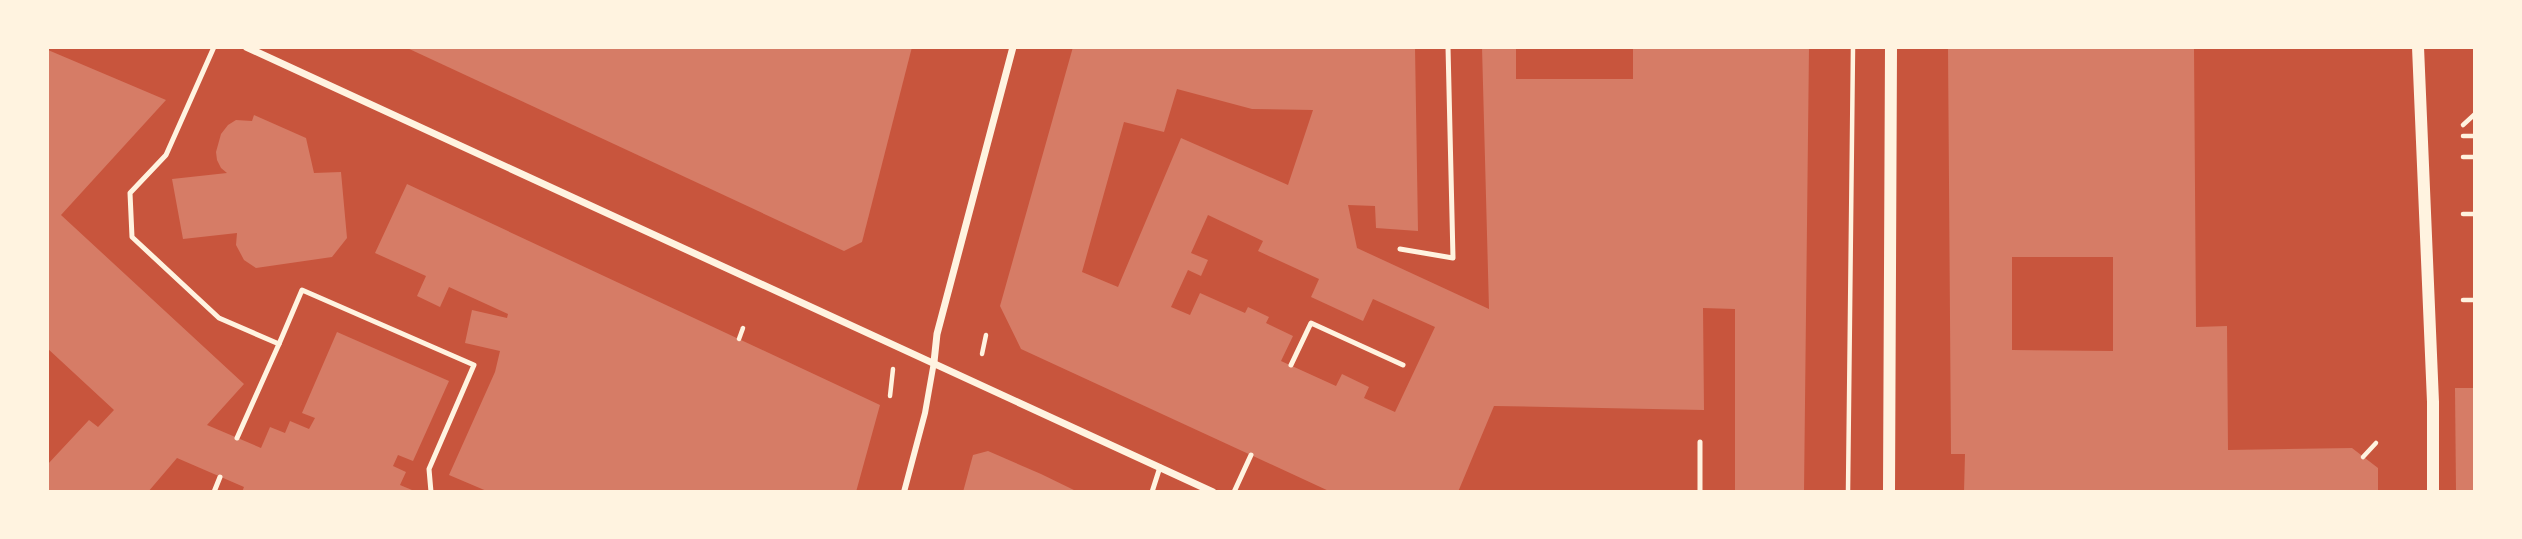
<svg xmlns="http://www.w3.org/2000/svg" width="2522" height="539" font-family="Merriweather,serif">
<rect width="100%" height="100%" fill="#c8553d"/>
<!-- building -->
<g fill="#d67c66" fill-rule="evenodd">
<path d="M405,47H912L862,242L844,251Z"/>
<path d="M1073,47H1415L1418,231L1376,228L1375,206L1348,205L1357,248L1489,309L1482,47H1516V79H1633V47H1809L1804,492H1735V309L1703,308L1704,410L1494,406L1458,492H1331L1021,349L1000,306ZM1177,89L1252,109L1313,110L1288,185L1181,138L1118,287L1082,272L1124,122L1164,132ZM1208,215L1263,241L1258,251L1319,279L1311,297L1363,321L1373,299L1435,327L1395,412L1364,398L1369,387L1342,374L1336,386L1281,361L1293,336L1266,323L1269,317L1248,307L1245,313L1200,293L1190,315L1171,307L1188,270L1201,276L1208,260L1191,253Z"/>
<path d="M1948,47H2194L2196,327L2227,326L2228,450L2352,448L2378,468V492H1964L1965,454H1951ZM2012,257H2113V351L2012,350Z"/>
<path d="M48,50L166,100L61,215L244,384L207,425L261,448L270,427L285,433L290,421L309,429L315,418L302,413L337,332L449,381L413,461L398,455L393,466L406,472L400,485L412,490L411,492H242L244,487L177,458L148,492H47V465L89,420L98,427L114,410L47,348Z"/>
<path d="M254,115L306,138L314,173L341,172L347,238L332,257L256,268L244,260L236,245L237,233L183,239L172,179L227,173L221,168L217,160L216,152L221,134L228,125L236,120L252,121Z"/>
<path d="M407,184L880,405L856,492H489L449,475L495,372L500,351L465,343L472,310L507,318L508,314L449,287L440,307L417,296L426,276L375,253Z"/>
<path d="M2455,388H2475V492H2456Z"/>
<path d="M988,451L1041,474L1078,492H963L973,455Z"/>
</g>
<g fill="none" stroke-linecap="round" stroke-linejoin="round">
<!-- path -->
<g stroke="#fff3e0" stroke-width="4.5">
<path d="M2463,125L2475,114"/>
<path d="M2463,136H2475"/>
<path d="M2463,157H2475"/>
<path d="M2463,214H2475"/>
<path d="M2463,300H2475"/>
<path d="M739,339L743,328"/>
<path d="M982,354L986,335"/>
<path d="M890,396L893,369"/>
<path d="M2363,457L2376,443"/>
<path d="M1848,492L1853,47"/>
</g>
<!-- service -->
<g stroke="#fff3e0" stroke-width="5">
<path d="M214,47L166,155L130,193L132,237L219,318L279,344L302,290L474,365L429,469L431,492"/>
<path d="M1400,249L1453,258L1448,47"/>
<path d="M1291,365L1311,323L1403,365"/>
<path d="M237,438L279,344"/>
<path d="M214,492L220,477"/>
<path d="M1152,492L1160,467"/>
<path d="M1234,492L1251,455"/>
<path d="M1700,492V442"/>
</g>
<!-- pedestrian -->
<path stroke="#fff3e0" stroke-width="6" d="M904,492L925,413L934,362"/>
<!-- minor -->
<g stroke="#fff3e0" stroke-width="7">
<path d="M246,47L1213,492"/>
<path d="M934,362L937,334L1013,47"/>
</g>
<!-- tertiary -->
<g stroke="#fff3e0" stroke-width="12">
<path d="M2418,47L2433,402V492"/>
<path d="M1889,492L1891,47"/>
</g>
</g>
<!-- border -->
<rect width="2522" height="539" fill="none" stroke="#fff3e0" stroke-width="98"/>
</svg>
